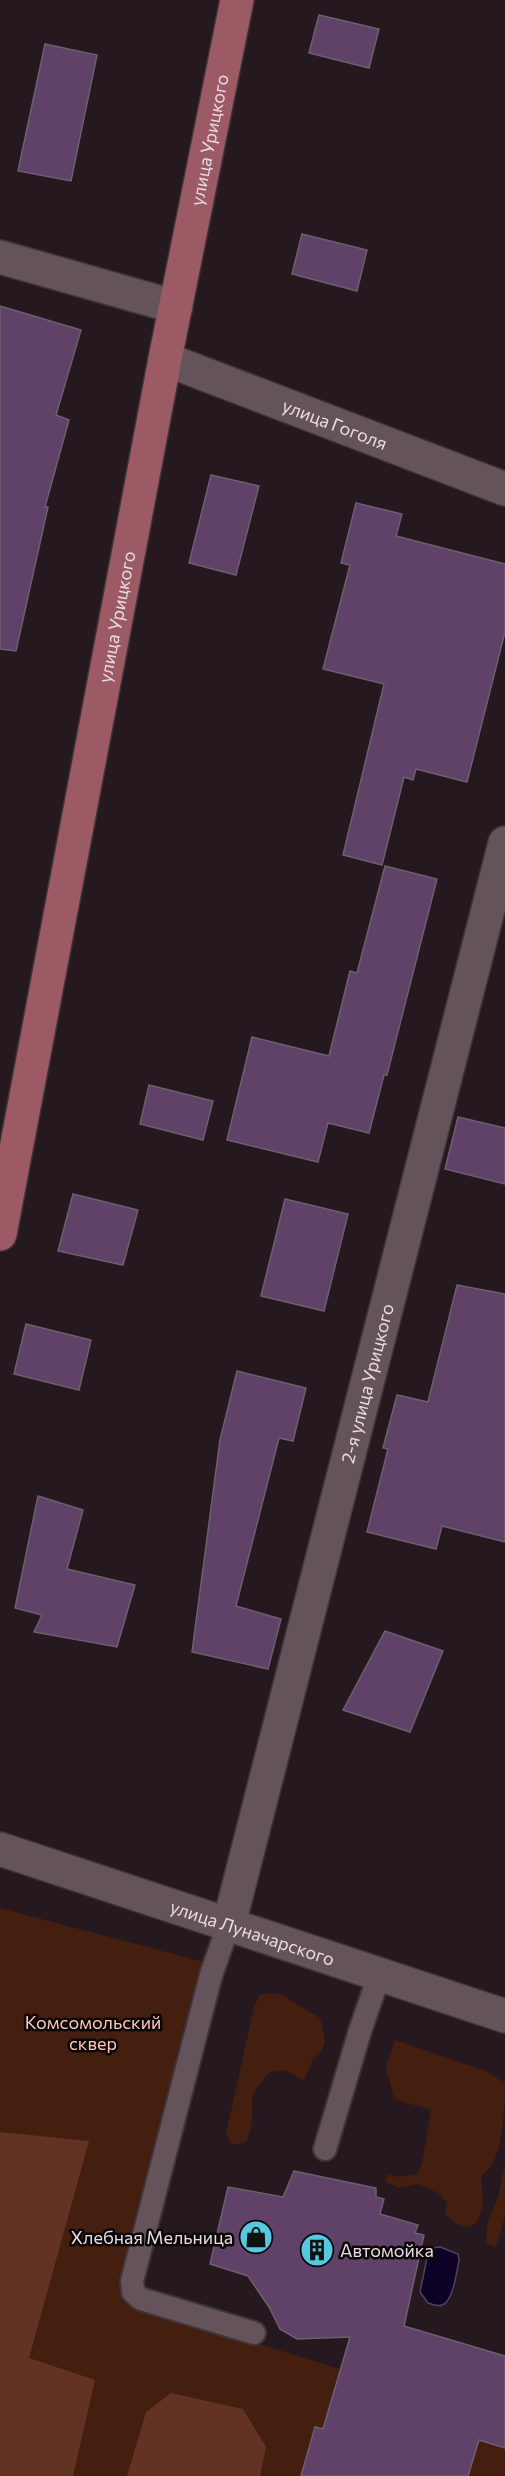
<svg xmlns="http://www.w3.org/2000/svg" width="505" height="2476" font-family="Commissioner,sans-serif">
<rect width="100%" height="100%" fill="#26181f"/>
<!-- green -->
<g fill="#441e0f">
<path d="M0,1908L204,1962L138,2226L122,2301L505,2421V2476H0Z"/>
<path d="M260,1994H280L320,2018L325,2039L322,2051L312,2061L304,2081L285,2070L270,2072C265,2079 255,2087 253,2096C250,2111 255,2130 245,2143L232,2145L226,2134L254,2007Z"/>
<path d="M395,2040L486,2071L505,2083C505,2103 503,2150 491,2166C488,2170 484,2173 481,2176C482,2188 485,2206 479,2218C470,2235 452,2223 445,2213L447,2203L439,2194L430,2189L418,2184L399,2188L386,2182L388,2174L399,2177L417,2174L422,2163L431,2110C418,2104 406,2105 394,2098L386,2067Z"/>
<path d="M505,2164V2216L496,2247L487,2244C483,2224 494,2212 499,2193C502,2183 502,2174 505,2164Z"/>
</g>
<!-- forest -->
<g fill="#623322">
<path d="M0,2132L89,2141L29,2358L95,2380L73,2476H0Z"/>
<path d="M171,2393L243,2409L266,2447L260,2476H127L146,2412Z"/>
</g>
<!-- water -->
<path fill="#0d0125" stroke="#4e435d" stroke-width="1.5" d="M440,2247L458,2254L459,2260C457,2270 453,2302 442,2305C438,2307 432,2304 428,2303L420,2292L428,2253L432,2248Z"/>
<!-- building -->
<g fill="#604167" stroke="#6b606e" stroke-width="1.5">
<path d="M319,15L379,29L369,68L309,53Z"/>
<path d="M45,44L97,55L71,181L18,171Z"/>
<path d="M302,234L367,250L357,291L292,274Z"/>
<path d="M0,306L81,330L56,415L69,420L45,507H48L16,651L0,649Z"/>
<path d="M211,475L259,486L236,575L189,563Z"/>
<path d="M356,503L402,514L396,536L505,564V632L467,782L416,769L413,780L404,777L382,865L343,855L384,684L323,669L350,565L341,563Z"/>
<path d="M385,866L437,879L387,1075H384L369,1133L328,1123L318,1162L227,1140L252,1037L329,1056L350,971L357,973Z"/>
<path d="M149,1085L213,1101L203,1140L140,1124Z"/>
<path d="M458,1117L505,1128V1184L445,1169Z"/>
<path d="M73,1194L138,1210L123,1265L58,1251Z"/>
<path d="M285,1199L348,1214L324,1311L261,1296Z"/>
<path d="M457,1285L505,1294V1542L442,1526L436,1549L367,1532L388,1449L383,1448L397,1395L428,1402Z"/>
<path d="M26,1324L91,1340L79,1390L14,1374Z"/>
<path d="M237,1371L306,1388L293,1441L279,1438L236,1606L281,1619L268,1669L192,1652L220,1440Z"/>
<path d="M38,1496L83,1510L67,1569L135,1585L117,1647L34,1632L42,1615L15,1608Z"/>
<path d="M385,1631L443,1651L410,1732L343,1710Z"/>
<path d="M294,2171L376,2188V2197L384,2199L380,2214L418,2225L415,2233L424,2235L404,2326L505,2356V2448L479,2440L468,2476H301L315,2427L323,2429L350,2337L297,2339L280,2329L269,2307L248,2276L210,2264L228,2187L283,2197Z"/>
</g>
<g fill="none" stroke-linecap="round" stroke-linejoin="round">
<defs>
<g id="service">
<path d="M229,1924L211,1975L132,2281L133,2292L141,2299L254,2333"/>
<path d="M325,2149L360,2031L380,1973"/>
</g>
<g id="minor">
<path d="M0,257L176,307"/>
<path id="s1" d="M165,359L505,489"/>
<path id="s2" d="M229,1924L505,843"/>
</g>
<g id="tertiary">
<path id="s3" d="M0,1849L505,2016"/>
</g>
<g id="primary">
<path id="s4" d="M0,1234L165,359L237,0"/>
</g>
</defs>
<!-- service casing -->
<use href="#service" stroke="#3f3439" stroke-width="26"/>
<!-- minor casing -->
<use href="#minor" stroke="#3f3439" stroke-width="36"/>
<!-- tertiary casing -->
<use href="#tertiary" stroke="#3f3439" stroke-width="36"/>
<!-- primary casing -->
<use href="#primary" stroke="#3f3439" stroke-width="36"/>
<!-- service -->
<use href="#service" stroke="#64535b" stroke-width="22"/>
<!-- minor -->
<use href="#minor" stroke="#64535b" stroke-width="33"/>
<!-- tertiary -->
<use href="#tertiary" stroke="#64535b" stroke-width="33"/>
<!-- primary -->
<use href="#primary" stroke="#9c5a65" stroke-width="33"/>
</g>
<!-- icons -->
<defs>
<symbol id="shop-disc" viewBox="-11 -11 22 22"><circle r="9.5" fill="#56c9e0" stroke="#0b0608"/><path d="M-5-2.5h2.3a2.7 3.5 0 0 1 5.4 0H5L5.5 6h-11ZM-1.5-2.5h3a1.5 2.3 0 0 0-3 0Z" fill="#111"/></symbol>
<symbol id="building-disc" viewBox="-11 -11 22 22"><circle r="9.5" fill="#56c9e0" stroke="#0b0608"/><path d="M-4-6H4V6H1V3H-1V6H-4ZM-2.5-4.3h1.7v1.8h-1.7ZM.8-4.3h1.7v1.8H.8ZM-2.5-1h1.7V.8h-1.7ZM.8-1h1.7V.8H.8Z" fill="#111"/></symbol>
</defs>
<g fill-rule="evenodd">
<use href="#shop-disc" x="237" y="2218" width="38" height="38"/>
<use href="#building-disc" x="298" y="2231" width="38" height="38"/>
</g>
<g text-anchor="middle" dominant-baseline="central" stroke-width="5" stroke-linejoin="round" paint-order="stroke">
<!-- street labels -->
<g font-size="18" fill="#e7dce1" stroke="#0b0608">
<text stroke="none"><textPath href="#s4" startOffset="1114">улица Урицкого</textPath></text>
<text stroke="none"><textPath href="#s1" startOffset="182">улица Гоголя</textPath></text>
<text stroke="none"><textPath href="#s4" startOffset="628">улица Урицкого</textPath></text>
<text stroke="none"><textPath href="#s2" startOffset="558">2-я улица Урицкого</textPath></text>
<text stroke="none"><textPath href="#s3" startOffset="266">улица Луначарского</textPath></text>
</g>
<!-- park labels -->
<g font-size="18" fill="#fbc9b7" stroke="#0b0608">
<text x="93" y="2022">Комсомольский<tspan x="93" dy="21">сквер</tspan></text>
</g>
<!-- poi labels -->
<g font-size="18" fill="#e7dce1" stroke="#0b0608" text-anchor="end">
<text x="233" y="2237">Хлебная Мельница</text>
<text x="340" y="2250" text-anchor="start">Автомойка</text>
</g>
</g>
</svg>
